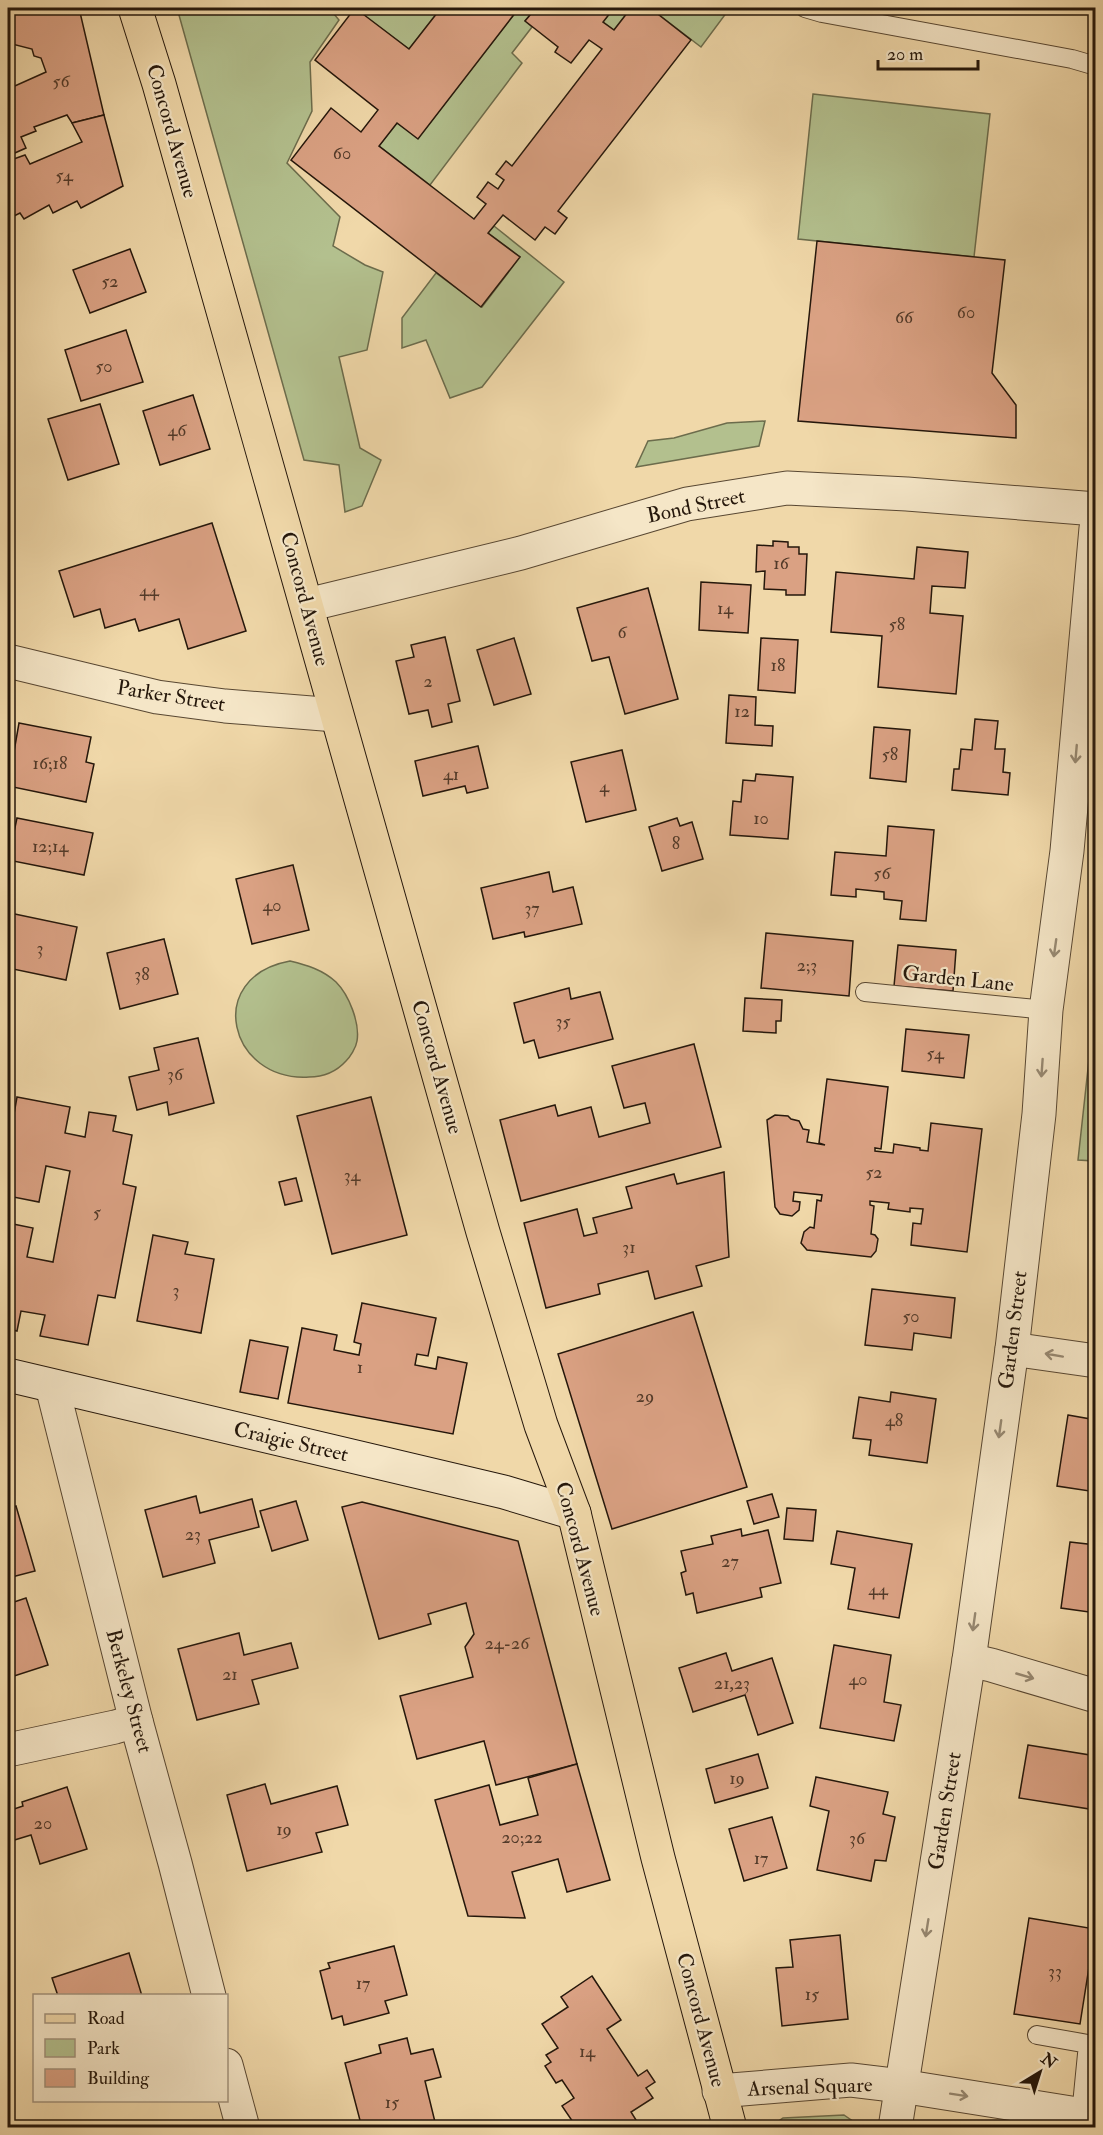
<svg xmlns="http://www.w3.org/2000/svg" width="1103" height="2135" font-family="'IM FELL Double Pica',serif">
<rect width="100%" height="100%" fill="#f0d8a9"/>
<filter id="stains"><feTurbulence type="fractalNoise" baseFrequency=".00333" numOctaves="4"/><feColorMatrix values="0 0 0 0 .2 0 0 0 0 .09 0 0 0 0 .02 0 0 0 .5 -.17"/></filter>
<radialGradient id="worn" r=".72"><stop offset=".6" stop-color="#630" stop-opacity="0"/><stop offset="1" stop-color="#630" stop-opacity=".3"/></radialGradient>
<!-- green -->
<g fill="#b3c08e" stroke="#6c6c4c" stroke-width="1.5">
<path d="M177,8H329L339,20L310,62L312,111L287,163L340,217L333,246L365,265L383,272L367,350L339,357L360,448L381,460L362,506L345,512L339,465L304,460Z"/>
<path d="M354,8H441L409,49Z"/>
<path d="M519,8H536L525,21L532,27L512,53L522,63L430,185L379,146L397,123L418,138Z"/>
<path d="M614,8H631L614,30L603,22Z"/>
<path d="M650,8H730L701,47Z"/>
<path d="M813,94L990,114L974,257L798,239Z"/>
<path d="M494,226L564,282L482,387L450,398L426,340L402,348V318L436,273L482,307L520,257L488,233Z"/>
<path d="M765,421L759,446L636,467L648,441L674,438L727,423Z"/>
<path d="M290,961C307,965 323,970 336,982C349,995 360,1023 357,1041C356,1048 350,1057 346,1061C336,1072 323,1077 309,1077C229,1082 203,977 290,961Z"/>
<path d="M1092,1032H1096L1095,1173H1093L1094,1161L1078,1160Z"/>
<path d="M844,2115L854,2122V2127H773L777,2122L783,2118Z"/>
</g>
<!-- building -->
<g fill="#daa183" stroke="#25170b" stroke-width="1.5">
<path d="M8,8H79L104,115L72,123L67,115L34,127L36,131L21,137L26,148L8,156V89L46,72L41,58L34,56L32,49L8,43Z"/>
<path d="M355,8L409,49L441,8H519L418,139L397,123L379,146L474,219L486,204L477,197L488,182L498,189L504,180L496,174L506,161L512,166L602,49L589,40L571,63L555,52L558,47L525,21L536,8H614L603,22L614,30L631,8H650L691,40L558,211L567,218L555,234L545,227L535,240L503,215L488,233L520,257L481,307L291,160L331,108L361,132L378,110L315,60Z"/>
<path d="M104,115L123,186L81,208L77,201L53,213L49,205L24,219L20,213L8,219V161L25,155L30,164L82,142L72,123Z"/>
<path d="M817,241L1005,260L992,373L1016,405V438L798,421Z"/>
<path d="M130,249L146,292L90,313L73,270Z"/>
<path d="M126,330L143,382L81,401L65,350Z"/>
<path d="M193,395L210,449L160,465L143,411Z"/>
<path d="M100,404L119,464L68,480L48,419Z"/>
<path d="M212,523L246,631L188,649L179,619L139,631L135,619L105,628L100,609L74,617L59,571Z"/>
<path d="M773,541L788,542V547H799V554H807L805,595H786V590L764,589L765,571L756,572L757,545L773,546Z"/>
<path d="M917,547L968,552L965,588L932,586L930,613L963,616L956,694L878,687L882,636L831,632L836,572L914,579Z"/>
<path d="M701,582L751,585L748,633L699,630Z"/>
<path d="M648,588L678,699L625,714L609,657L592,661L577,608Z"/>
<path d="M445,637L460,701L448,704L452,722L432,727L428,710L409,714L396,661L414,657L411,645Z"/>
<path d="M514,638L531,694L494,705L477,650Z"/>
<path d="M761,638L798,640L795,693L758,690Z"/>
<path d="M729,695L756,697L755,725L773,726L772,746L726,743Z"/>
<path d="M975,719L998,721L995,749H1005L1003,772L1010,773L1008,795L952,790L954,769H959L961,749L972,750Z"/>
<path d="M19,723L91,737L86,762L94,764L86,802L8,786Z"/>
<path d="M874,727L910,730L906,782L870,778Z"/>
<path d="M478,746L488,788L467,793L465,786L423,796L415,761Z"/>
<path d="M622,750L636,810L586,822L571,762Z"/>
<path d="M756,774L793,777L788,839L730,835L733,801L741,802L743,780L755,781Z"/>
<path d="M17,818L93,833L84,875L8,860Z"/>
<path d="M677,818L680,826L692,822L703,859L662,871L649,827Z"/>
<path d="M888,826L934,830L926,921L900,919L902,901L884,899V892L856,889V897L831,895L835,852L886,856Z"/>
<path d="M293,865L309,930L252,944L236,879Z"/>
<path d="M549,872L553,892L573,887L582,924L525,937L524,932L493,939L481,888Z"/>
<path d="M10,913L77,927L66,980L8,968V924Z"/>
<path d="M766,933L853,941L849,996L761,988Z"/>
<path d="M164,939L178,994L120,1009L107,953Z"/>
<path d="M898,945L956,950L953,991L894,986Z"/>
<path d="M569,988L571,999L600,992L613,1039L539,1058L534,1040L524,1043L514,1003Z"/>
<path d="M745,998L782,1000L781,1021H776V1033L743,1031Z"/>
<path d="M906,1029L969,1035L964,1078L902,1071Z"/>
<path d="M198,1038L214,1103L169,1115L167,1102L137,1110L129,1077L159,1070L154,1048Z"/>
<path d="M694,1044L721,1147L521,1201L500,1120L555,1105L558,1116L591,1107L599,1137L650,1123L645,1103L624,1108L612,1066Z"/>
<path d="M827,1079L888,1087L881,1149L875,1148V1151L893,1153L894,1144L920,1148V1150L928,1151L931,1123L982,1129L967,1252L911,1245L913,1223L921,1224L923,1209L910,1208V1212L888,1209L889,1203L870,1201V1205L874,1206L871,1234L875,1235L878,1239L876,1251L871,1257L807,1250L801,1243L804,1232L810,1227L814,1228L817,1200L821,1201L822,1195L794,1192L793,1201L800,1202L799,1210L792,1216L780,1214L775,1207L767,1120L775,1115L788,1116L791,1119L799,1121L803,1129L809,1130L807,1142L825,1145L819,1143Z"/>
<path d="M17,1097L70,1107L65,1133L85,1137L89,1112L116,1116L113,1131L132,1135L123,1184L136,1187L115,1298L98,1295L88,1345L40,1336L45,1315L21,1311L17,1331L8,1329V1223L33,1228L27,1257L53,1262L70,1171L46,1166L39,1202L8,1196V1148Z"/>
<path d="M371,1097L407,1235L332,1254L297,1116Z"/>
<path d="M724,1172L729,1257L696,1266L702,1286L655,1299L648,1271L598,1284L600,1294L546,1308L524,1223L577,1209L584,1236L597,1233L593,1218L632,1208L626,1187L674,1174L677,1184Z"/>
<path d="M296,1178L302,1201L285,1205L279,1182Z"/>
<path d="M153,1235L188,1242L185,1254L214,1259L201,1333L137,1321Z"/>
<path d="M872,1289L955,1298L951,1338L914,1333L912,1350L865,1345Z"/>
<path d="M362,1303L436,1318L428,1356L417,1354L415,1365L436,1369L438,1357L467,1363L453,1434L288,1403L302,1328L337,1335L334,1350L359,1355L361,1344L354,1342Z"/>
<path d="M693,1312L747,1487L612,1529L558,1354Z"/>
<path d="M250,1340L288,1347L278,1399L240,1392Z"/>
<path d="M891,1392L936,1399L927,1463L869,1455L871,1440L853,1438L859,1397L890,1402Z"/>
<path d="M1068,1415L1096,1420V1492L1057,1486Z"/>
<path d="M772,1494L779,1517L754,1524L747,1501Z"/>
<path d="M196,1496L200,1513L252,1499L259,1527L209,1540L215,1563L163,1577L145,1510Z"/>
<path d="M296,1501L308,1540L272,1551L260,1511Z"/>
<path d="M362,1502L518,1541L577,1764L496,1785L484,1741L417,1759L400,1696L473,1677L465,1647L474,1634L466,1603L428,1614L431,1624L379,1639L342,1507Z"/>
<path d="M16,1506L35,1571L8,1578V1509Z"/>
<path d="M787,1508L816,1510L813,1541L784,1539Z"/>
<path d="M741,1529L742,1536L768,1530L781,1583L760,1588L762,1597L697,1613L693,1593L686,1595L681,1573L686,1571L681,1551L713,1544L711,1536Z"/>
<path d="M837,1531L912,1544L899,1618L848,1609L855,1568L831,1564Z"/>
<path d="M1070,1542L1096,1545V1613L1061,1608Z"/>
<path d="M26,1598L48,1665L8,1678V1604Z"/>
<path d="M239,1633L244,1655L291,1643L298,1668L252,1680L259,1704L197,1720L178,1649Z"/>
<path d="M834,1645L891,1655L884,1702L901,1705L894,1741L820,1728Z"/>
<path d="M726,1653L732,1671L772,1658L793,1723L758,1735L745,1695L693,1712L679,1668Z"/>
<path d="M1028,1745L1096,1756V1810L1019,1798Z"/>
<path d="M758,1754L768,1788L715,1803L706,1769Z"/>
<path d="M577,1764L610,1880L567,1892L558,1859L512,1872L525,1918L468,1916L435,1800L489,1785L500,1825L538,1815L528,1778Z"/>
<path d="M816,1777L888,1792L883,1814L895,1817L886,1861L875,1860L871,1881L817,1870L829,1811L810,1806Z"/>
<path d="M265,1784L271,1804L337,1786L348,1825L316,1833L322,1852L247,1871L227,1795Z"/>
<path d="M67,1787L87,1849L40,1864L31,1835L8,1842V1811L23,1806L22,1802Z"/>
<path d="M772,1817L787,1868L744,1881L729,1829Z"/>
<path d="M1029,1918L1095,1929L1080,2024L1014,2014Z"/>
<path d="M840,1935L848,2019L782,2026L776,1968L793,1967L790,1940Z"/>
<path d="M394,1946L407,1995L385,2001L389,2013L344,2025L342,2016L332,2019L320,1971L330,1968L328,1963Z"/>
<path d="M129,1953L142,1996H58L52,1978Z"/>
<path d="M592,1976L621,2020L607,2029L638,2076L647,2070L655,2082L646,2088L653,2098L631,2112L641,2128H577L562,2106L574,2098L562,2080L556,2083L545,2066L551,2062L546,2055L558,2048L542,2024L568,2007L561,1997Z"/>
<path d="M407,2038L411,2054L433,2049L441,2077L425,2081L435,2122L415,2128H362L345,2063L381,2053L379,2045Z"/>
<path d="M190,2122L192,2128H174Z"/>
</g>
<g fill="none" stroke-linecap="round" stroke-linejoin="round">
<defs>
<g id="service">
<path d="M805,8L822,13L1072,59L1096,66"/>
<path d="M865,992L1046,1010"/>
<path d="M1037,2035L1088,2044L1081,2115"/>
</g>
<g id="minor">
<path d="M307,605L521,553L687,504L787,488L907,494L1096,509"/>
<path d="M8,661L157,697L225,706L336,715"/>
<path d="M1012,1349L1096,1361"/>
<path d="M52,1386L136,1721L175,1863L209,1996"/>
<path d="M969,1660L991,1665L1096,1696"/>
<path d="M8,1750L115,1727L136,1721"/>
<path d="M226,2065L243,2128"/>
<path d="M901,2086L1096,2117"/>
</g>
<g id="tertiary">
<path d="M719,2091L851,2080L901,2086"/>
<path d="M895,2128L969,1660L1012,1349L1039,1114L1046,1010L1067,851L1096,528"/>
</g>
<path id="secondary" d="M8,1375L504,1492L574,1513"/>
<path id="primary" d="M135,8L159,84L483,1232L541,1425L574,1513L658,1858L730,2128"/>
</defs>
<!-- service casing -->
<use href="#service" stroke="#584732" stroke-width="20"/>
<!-- minor casing -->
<use href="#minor" stroke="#584732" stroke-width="35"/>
<!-- tertiary casing -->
<use href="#tertiary" stroke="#584732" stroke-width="35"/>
<!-- secondary casing -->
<use href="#secondary" stroke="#25170b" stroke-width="35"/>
<!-- primary casing -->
<use href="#primary" stroke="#25170b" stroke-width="35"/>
<!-- service -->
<use href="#service" stroke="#f5e6c7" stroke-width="18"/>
<!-- minor -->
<use href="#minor" stroke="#f5e6c7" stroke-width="33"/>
<!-- tertiary -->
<use href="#tertiary" stroke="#f5e6c7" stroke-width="33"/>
<!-- secondary -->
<use href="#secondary" stroke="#f5e6c7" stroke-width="33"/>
<!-- primary -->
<use href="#primary" stroke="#f0d8a9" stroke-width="33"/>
</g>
<!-- one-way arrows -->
<defs><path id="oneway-shaft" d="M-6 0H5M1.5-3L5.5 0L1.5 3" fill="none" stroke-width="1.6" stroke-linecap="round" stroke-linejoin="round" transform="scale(1.5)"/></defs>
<g stroke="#978972">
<use href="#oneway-shaft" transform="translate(1076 754) rotate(95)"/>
<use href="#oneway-shaft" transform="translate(1055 948) rotate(98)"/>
<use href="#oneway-shaft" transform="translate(1042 1068) rotate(94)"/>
<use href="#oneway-shaft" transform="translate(1054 1355) rotate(-170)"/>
<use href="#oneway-shaft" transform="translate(1000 1429) rotate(98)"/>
<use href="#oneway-shaft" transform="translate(974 1622) rotate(98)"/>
<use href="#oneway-shaft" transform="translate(1025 1676) rotate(16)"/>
<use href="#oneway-shaft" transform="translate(927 1928) rotate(99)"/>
<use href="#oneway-shaft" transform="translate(959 2095) rotate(9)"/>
</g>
<g text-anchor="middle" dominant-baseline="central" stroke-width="4.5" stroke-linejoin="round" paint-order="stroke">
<!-- number labels -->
<g font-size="18" fill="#523a29">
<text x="61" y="81">56</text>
<text x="342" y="153">60</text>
<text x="64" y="175">54</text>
<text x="110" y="281">52</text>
<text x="966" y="312">60</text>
<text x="904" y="317">66</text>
<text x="104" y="366">50</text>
<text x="177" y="430">46</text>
<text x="781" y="563">16</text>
<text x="149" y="590">44</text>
<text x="725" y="608">14</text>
<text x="897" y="624">58</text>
<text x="622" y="632">6</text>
<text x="778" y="665">18</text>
<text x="428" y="681">2</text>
<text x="742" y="711">12</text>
<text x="890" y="754">58</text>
<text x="50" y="763">16;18</text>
<text x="451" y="774">41</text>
<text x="604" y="786">4</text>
<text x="761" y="818">10</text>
<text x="676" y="843">8</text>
<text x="50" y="846">12;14</text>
<text x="882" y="873">56</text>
<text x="272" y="905">40</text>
<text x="532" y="908">37</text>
<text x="40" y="948">3</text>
<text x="807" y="965">2;3</text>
<text x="142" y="974">38</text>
<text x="563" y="1021">35</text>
<text x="935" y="1053">54</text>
<text x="175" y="1074">36</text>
<text x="874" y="1172">52</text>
<text x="352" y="1175">34</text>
<text x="97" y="1212">5</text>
<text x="629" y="1247">31</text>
<text x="176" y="1290">3</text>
<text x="911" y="1316">50</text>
<text x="360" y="1367">1</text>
<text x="645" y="1396">29</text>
<text x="894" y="1420">48</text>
<text x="193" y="1534">23</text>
<text x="730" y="1561">27</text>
<text x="878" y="1589">44</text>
<text x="507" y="1643">24-26</text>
<text x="230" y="1674">21</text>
<text x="858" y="1679">40</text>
<text x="732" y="1683">21,23</text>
<text x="737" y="1778">19</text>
<text x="43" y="1823">20</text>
<text x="284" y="1829">19</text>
<text x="522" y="1837">20;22</text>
<text x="857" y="1838">36</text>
<text x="761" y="1858">17</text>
<text x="1055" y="1971">33</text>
<text x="363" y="1983">17</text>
<text x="812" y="1994">15</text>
<text x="587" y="2051">14</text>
<text x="392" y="2102">15</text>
</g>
<!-- street labels -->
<g font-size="21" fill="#25170b" stroke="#f5e6c7">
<text transform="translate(172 131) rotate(74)">Concord Avenue</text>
<text transform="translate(696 506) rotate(-12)">Bond Street</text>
<text transform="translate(305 599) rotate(75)">Concord Avenue</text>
<text transform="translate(171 696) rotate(9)">Parker Street</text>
<text transform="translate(958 979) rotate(6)">Garden Lane</text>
<text transform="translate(437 1067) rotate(74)">Concord Avenue</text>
<text transform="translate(1013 1330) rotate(-83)">Garden Street</text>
<text transform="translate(291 1442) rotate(13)">Craigie Street</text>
<text transform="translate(580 1549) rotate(75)">Concord Avenue</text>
<text transform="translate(129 1691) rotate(75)">Berkeley Street</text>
<text transform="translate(945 1811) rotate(-81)">Garden Street</text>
<text transform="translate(701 2020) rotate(75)">Concord Avenue</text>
<text transform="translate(810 2087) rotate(-2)">Arsenal Square</text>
</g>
</g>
<!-- margin -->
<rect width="1103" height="2135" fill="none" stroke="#f0d8a9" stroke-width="30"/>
<rect x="9" y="9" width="1085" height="2117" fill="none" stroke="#25170b" stroke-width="3"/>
<rect x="15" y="15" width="1073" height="2105" fill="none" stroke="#25170b" stroke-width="1.5"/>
<!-- legend -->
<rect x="33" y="1994" width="195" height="108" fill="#f5e6c7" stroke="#a2937c" stroke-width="1.5"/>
<rect x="45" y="2014" width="30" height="9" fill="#f0d8a9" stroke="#a2937c" stroke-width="1.5"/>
<text x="87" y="2024" font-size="18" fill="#25170b">Road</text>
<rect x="45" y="2039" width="30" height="18" fill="#b3c08e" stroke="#a2937c" stroke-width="1.5"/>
<text x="87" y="2054" font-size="18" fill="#25170b">Park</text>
<rect x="45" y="2069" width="30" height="18" fill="#daa183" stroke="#a2937c" stroke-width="1.5"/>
<text x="87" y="2084" font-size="18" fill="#25170b">Building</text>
<!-- north arrow -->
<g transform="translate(1040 2072) rotate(38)" stroke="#f5e6c7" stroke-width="4.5" paint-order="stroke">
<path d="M0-4.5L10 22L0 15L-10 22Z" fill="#25170b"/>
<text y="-9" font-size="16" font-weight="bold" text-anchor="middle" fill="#25170b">N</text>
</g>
<!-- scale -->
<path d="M878 60v9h100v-9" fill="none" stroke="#25170b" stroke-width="3"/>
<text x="887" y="60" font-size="18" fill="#25170b" stroke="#f5e6c7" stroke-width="4.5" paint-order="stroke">20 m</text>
<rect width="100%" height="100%" filter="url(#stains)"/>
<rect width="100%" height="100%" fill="url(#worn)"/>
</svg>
